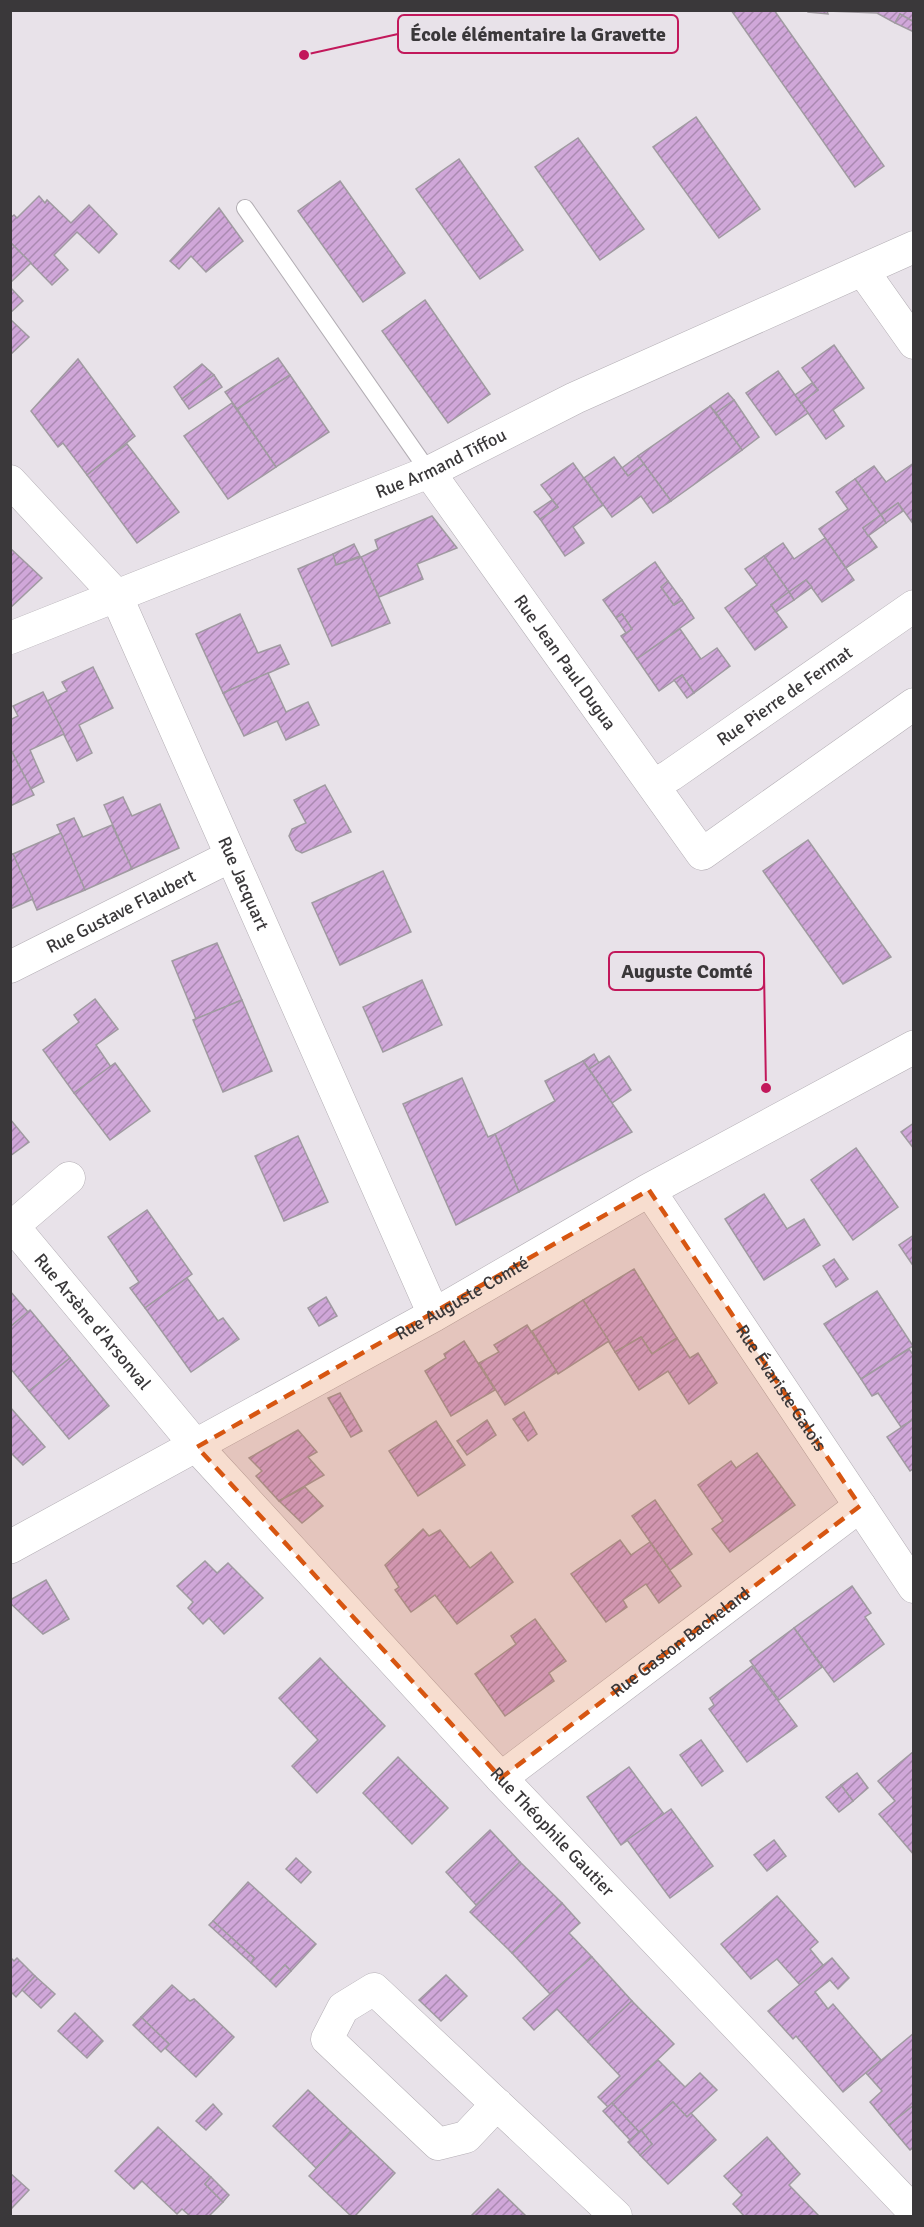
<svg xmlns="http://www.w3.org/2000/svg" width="924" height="2227" font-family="Signika,sans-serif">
<defs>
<pattern id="building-hatch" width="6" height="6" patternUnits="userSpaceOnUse" patternTransform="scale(1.5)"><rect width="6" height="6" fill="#d0a7d9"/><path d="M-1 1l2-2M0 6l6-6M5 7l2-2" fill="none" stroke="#aa89b1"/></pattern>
</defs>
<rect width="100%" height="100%" fill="#e8e2e9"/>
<!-- building -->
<g fill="url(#building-hatch)" stroke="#a09aa1" stroke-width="1.5">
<path d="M731,10H774L884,166L855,187Z"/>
<path d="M808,10H914V22L900,14L895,23L877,13L827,11L828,14L808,12Z"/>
<path d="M900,14L914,22V32L895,23Z"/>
<path d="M696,117L760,209L719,238L653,147Z"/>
<path d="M578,138L644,229L600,260L535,167Z"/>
<path d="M459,159L523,250L480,279L416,189Z"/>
<path d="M340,181L405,273L363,302L298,211Z"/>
<path d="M39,196L45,203L47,200L71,223L89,205L117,234L99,253L77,232L54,255L68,270L52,285L10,242V218L14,215L17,218Z"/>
<path d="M219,208L243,241L206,272L191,256L179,269L170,261Z"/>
<path d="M10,242L31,263L10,283Z"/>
<path d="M10,287L23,301L10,313Z"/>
<path d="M425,300L490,394L448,423L382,331Z"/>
<path d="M10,319L29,337L10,355Z"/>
<path d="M834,345L864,388L833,410L844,426L826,439L801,403L818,390L802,368Z"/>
<path d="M278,358L290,375L237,409L225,392Z"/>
<path d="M78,359L135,436L87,475L63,443L58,447L31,411Z"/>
<path d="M202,364L214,375L182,399L174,387Z"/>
<path d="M778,371L808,413L776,435L746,393Z"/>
<path d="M214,375L222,387L189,409L182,399Z"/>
<path d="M290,375L329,432L276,467L237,409Z"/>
<path d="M812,383L818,390L801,403L795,395Z"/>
<path d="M728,393L734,400L716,413L710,406Z"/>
<path d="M734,400L759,437L742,450L716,413Z"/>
<path d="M232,403L276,467L228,499L184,436Z"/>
<path d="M710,406L742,450L671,501L638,456Z"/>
<path d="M127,444L179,512L137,543L87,475Z"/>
<path d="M638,456L644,464L628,476L622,468Z"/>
<path d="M614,457L628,476L644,464L671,501L653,513L641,496L612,517L584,478Z"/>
<path d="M573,463L603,505L573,527L584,543L565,556L540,519L558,507L541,485Z"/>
<path d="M914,463V525L898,503L881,515L855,479L874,466L886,482Z"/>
<path d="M855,479L881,515L863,528L877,547L846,568L819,529L848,509L836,492Z"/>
<path d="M552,500L558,507L540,519L534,512Z"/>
<path d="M898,503L903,511L886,523L881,515Z"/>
<path d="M881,515L886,523L868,536L863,528Z"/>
<path d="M432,516L457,548L417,564L423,579L379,597L361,557L378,549L375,540Z"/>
<path d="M825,538L854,580L822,602L806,580L789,592L764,556L783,543L794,559Z"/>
<path d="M354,544L360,556L336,565L333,554Z"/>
<path d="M10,548L42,578L10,608Z"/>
<path d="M333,554L336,565L361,557L390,623L332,646L298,569Z"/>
<path d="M764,556L789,592L771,605L787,627L755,650L725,608L757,585L745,569Z"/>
<path d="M655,562L668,581L661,587L674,605L682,600L694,618L637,659L621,636L632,629L622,614L616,618L603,600Z"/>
<path d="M806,580L812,587L794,600L789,592Z"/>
<path d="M668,581L682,600L674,605L661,587Z"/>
<path d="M789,592L794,600L776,612L771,605Z"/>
<path d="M240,614L258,653L280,645L289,664L223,693L196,634Z"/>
<path d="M622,614L632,629L626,633L616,618Z"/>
<path d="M680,629L701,659L717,648L730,666L694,693L682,675L659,691L637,659Z"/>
<path d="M93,667L113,708L79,725L92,753L77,761L47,701L67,691L62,682Z"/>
<path d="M268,673L286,712L308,702L319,725L286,740L277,721L244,736L223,693Z"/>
<path d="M682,675L694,693L687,698L674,680Z"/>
<path d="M43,692L64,734L30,750L44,782L31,789L10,748V720L18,716L13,706Z"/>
<path d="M10,748L34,795L10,806Z"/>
<path d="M325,785L351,832L302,853L296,850L289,836L292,829L306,823L294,800Z"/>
<path d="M123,797L132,816L160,804L179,848L132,869L104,805Z"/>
<path d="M74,818L83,837L112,825L132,869L85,890L57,825Z"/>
<path d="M61,833L85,890L37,910L13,854Z"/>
<path d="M808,840L891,957L843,984L763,871Z"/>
<path d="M13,854L33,899L10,909V855Z"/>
<path d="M383,871L411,932L340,965L312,903Z"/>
<path d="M217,943L242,1000L196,1019L172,961Z"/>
<path d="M422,980L442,1025L383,1052L363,1007Z"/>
<path d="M95,999L118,1029L96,1045L111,1067L74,1093L43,1050L79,1022L74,1015Z"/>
<path d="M242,1000L272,1071L223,1092L193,1020Z"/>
<path d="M594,1054L599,1063L589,1069L583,1061Z"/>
<path d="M609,1056L631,1090L612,1103L589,1069Z"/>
<path d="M583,1061L632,1132L519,1192L495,1134L555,1101L545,1081Z"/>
<path d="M115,1063L150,1111L110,1140L74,1093Z"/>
<path d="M462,1078L488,1137L495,1134L519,1192L456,1225L403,1104Z"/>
<path d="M10,1119L29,1142L10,1156Z"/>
<path d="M914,1123V1149L901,1132Z"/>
<path d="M298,1136L328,1202L284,1221L255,1156Z"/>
<path d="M856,1148L898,1207L853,1240L811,1180Z"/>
<path d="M764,1194L787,1229L804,1219L820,1245L764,1280L725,1219Z"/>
<path d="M147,1210L192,1274L145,1308L130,1288L139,1282L108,1237Z"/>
<path d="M914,1235V1267L899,1245Z"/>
<path d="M834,1259L848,1279L836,1287L823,1266Z"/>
<path d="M634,1269L677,1338L652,1354L641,1337L615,1352L583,1300Z"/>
<path d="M187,1278L218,1321L223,1318L239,1339L191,1372L145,1308Z"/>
<path d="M10,1291L28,1312L10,1327Z"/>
<path d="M877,1291L913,1346L861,1379L824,1324Z"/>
<path d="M326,1297L337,1316L319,1326L308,1308Z"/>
<path d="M583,1300L609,1341L558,1374L532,1331Z"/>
<path d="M30,1310L70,1358L29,1391L10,1368V1327Z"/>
<path d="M527,1325L557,1372L505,1405L479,1363L499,1352L494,1345Z"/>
<path d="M641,1337L652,1354L677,1338L690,1358L698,1353L717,1383L689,1404L668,1371L639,1390L615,1352Z"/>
<path d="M464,1341L495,1390L451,1416L425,1371L446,1358L444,1354Z"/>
<path d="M909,1349L914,1356V1419L901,1427L878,1393L872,1396L861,1379Z"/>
<path d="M70,1358L109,1406L69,1439L29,1391Z"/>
<path d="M340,1393L362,1431L351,1437L328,1398Z"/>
<path d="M10,1407L45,1447L23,1465L10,1452Z"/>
<path d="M524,1412L537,1434L528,1441L513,1419Z"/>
<path d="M914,1419V1468L910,1471L887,1437Z"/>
<path d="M487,1420L496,1435L467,1455L457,1441Z"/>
<path d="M436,1421L465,1465L418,1496L389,1451Z"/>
<path d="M298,1430L317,1452L308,1457L324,1475L279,1501L256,1476L262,1471L249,1458Z"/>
<path d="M757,1453L795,1505L730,1552L712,1529L723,1521L698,1485L731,1461L736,1468Z"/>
<path d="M305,1487L323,1506L302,1523L279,1501Z"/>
<path d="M655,1500L692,1554L670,1570L632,1516Z"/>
<path d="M423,1529L429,1536L440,1530L470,1568L491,1552L513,1582L457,1624L435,1595L411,1612L395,1590L399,1587L385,1565Z"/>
<path d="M620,1540L631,1555L650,1542L681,1586L659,1603L646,1584L623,1600L627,1607L606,1622L571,1574Z"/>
<path d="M205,1561L217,1573L228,1563L263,1598L224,1634L209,1618L203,1624L188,1608L193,1602L177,1586Z"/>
<path d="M46,1580L69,1619L43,1634L10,1603V1600Z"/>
<path d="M852,1586L871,1613L865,1617L884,1644L834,1682L794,1628Z"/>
<path d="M535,1619L566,1661L549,1673L554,1681L505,1716L475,1674L516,1644L511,1636Z"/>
<path d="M794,1628L822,1667L779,1700L750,1661Z"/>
<path d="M320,1658L385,1726L317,1793L292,1766L318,1740L279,1698Z"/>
<path d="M752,1666L797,1726L747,1762L709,1709L714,1705L710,1698Z"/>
<path d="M701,1740L723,1771L702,1786L680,1755Z"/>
<path d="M914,1751V1855L879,1814L895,1801L878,1781Z"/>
<path d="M398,1757L448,1808L412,1844L363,1793Z"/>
<path d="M629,1767L664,1814L621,1845L587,1797Z"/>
<path d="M857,1773L868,1788L853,1801L841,1785Z"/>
<path d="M841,1785L853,1801L839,1812L826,1797Z"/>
<path d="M671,1809L713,1866L670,1898L627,1840Z"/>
<path d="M490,1830L520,1862L476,1905L446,1872Z"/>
<path d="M774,1840L786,1856L767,1871L754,1855Z"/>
<path d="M296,1858L311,1872L301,1883L286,1869Z"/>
<path d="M520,1862L562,1903L512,1953L470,1912Z"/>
<path d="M248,1882L316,1944L291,1971L285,1965L270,1981L251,1963L254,1958L213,1921Z"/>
<path d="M777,1896L818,1942L810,1949L823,1965L800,1985L777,1959L751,1979L721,1944Z"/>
<path d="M562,1903L580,1923L569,1933L592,1957L550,1994L512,1953Z"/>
<path d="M213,1921L254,1958L251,1963L209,1925Z"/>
<path d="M10,1957L14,1961L17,1958L35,1976L16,1997L10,1991Z"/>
<path d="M592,1957L632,2001L588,2042L557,2009L534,2030L523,2018Z"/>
<path d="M832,1958L849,1978L838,1989L830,1980L815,1992L828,2009L833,2004L881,2060L843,2092L796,2036L793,2039L768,2011Z"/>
<path d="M285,1965L291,1971L276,1987L270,1981Z"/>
<path d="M446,1975L467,1996L441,2021L419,2000Z"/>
<path d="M35,1976L55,1994L41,2008L22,1990Z"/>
<path d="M172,1985L190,2001L194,1999L234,2037L196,2077L165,2048L169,2044L141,2017Z"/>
<path d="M632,2001L674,2044L608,2107L598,2097L620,2076L588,2042Z"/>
<path d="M75,2013L103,2041L87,2058L58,2031Z"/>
<path d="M141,2017L169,2044L161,2052L133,2025Z"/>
<path d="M914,2033V2105L889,2125L870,2102L882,2091L866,2073Z"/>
<path d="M658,2060L685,2087L700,2073L717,2090L687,2117L673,2102L639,2132L612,2103Z"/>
<path d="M308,2090L351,2131L316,2168L273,2126Z"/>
<path d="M673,2102L687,2117L691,2113L716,2140L668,2184L640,2155L652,2144L641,2130Z"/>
<path d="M612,2103L639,2132L630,2140L603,2111Z"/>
<path d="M213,2104L222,2114L206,2130L196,2121Z"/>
<path d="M914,2105V2147L910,2150L889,2125Z"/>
<path d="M158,2127L211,2177L205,2184L223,2202L209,2216H190L182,2209L177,2214L142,2181L134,2189L115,2171Z"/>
<path d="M641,2130L652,2144L640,2155L628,2142Z"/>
<path d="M351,2131L395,2173L355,2216H351L309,2176Z"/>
<path d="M767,2137L800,2174L789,2185L819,2216H744L733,2204L742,2195L724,2176Z"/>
<path d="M10,2173L29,2190L10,2210Z"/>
<path d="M211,2177L229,2195L223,2202L205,2184Z"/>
<path d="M498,2189L526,2216H471Z"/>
</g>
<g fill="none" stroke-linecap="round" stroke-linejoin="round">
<defs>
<path id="lane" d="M245,208L429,472"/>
<g id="street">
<path d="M863,271L914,343"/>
<path id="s1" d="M429,472L702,854L914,704"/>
<path id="s2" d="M10,481L116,595L434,1315"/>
<path id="s3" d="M10,638L429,472L575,398L914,247"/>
<path id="s4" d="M654,785L671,775L914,606"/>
<path id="s5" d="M10,967L231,856"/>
<path id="s6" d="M69,1178L13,1226L197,1447L501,1778L914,2212"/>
<path id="s7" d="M649,1190L914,1587"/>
<path id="s8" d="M501,1778L860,1506"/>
<path d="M497,2104L466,2137L438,2144L327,2039L343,2008L374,1989L616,2216"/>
</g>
<g id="secondary">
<path id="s9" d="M10,1547L434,1315L649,1190L914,1047"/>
</g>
</defs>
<!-- lane casing -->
<use href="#lane" stroke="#b3aeb4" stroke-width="18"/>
<!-- street casing -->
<use href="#street" stroke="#b3aeb4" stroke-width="33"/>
<!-- secondary casing -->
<use href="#secondary" stroke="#b3aeb4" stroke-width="34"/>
<!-- lane -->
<use href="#lane" stroke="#fff" stroke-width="16"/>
<!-- street -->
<use href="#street" stroke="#fff" stroke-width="32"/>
<!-- secondary -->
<use href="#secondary" stroke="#fff" stroke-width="33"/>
</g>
<!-- marked area -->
<path fill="#d75611" fill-opacity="0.2" stroke="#d75611" stroke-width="4.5" stroke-dasharray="12 8" stroke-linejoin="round" d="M649,1190L860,1506L501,1778L197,1447Z"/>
<g text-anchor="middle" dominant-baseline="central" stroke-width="5" stroke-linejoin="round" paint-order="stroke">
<!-- street labels -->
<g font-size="18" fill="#3a383a" stroke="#e8e2e9">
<text stroke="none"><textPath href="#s3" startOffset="465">Rue Armand Tiffou</textPath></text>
<text stroke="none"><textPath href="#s1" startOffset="234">Rue Jean Paul Dugua</textPath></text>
<text stroke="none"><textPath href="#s4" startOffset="158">Rue Pierre de Fermat</textPath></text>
<text stroke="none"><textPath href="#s2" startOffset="471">Rue Jacquart</textPath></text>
<text stroke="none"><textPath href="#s5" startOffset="124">Rue Gustave Flaubert</textPath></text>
<text stroke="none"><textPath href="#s9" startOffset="516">Rue Auguste Comté</textPath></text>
<text stroke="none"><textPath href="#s6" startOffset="198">Rue Arsène d'Arsonval</textPath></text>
<text stroke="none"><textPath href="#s7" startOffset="238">Rue Évariste Galois</textPath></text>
<text stroke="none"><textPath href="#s8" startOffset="225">Rue Gaston Bachelard</textPath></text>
<text stroke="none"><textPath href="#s6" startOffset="885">Rue Théophile Gautier</textPath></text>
</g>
</g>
<!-- callouts -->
<path fill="none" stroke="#c2185b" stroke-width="2" d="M304 55L398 34M766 1088L764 971"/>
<g fill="#c2185b" stroke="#e8e2e9" stroke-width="2">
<circle cx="304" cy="55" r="6"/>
<circle cx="766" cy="1088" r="6"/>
</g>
<g fill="#e8e2e9" stroke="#c2185b" stroke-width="2">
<rect x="398" y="15" width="280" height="38" rx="6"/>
<rect x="609" y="952" width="155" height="38" rx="6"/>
</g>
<g font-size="20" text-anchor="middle" font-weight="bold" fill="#3a383a">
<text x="538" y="41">École élémentaire la Gravette</text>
<text x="687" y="978">Auguste Comté</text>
</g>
<!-- border -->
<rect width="924" height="2227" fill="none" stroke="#3a383a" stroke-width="24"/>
</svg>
